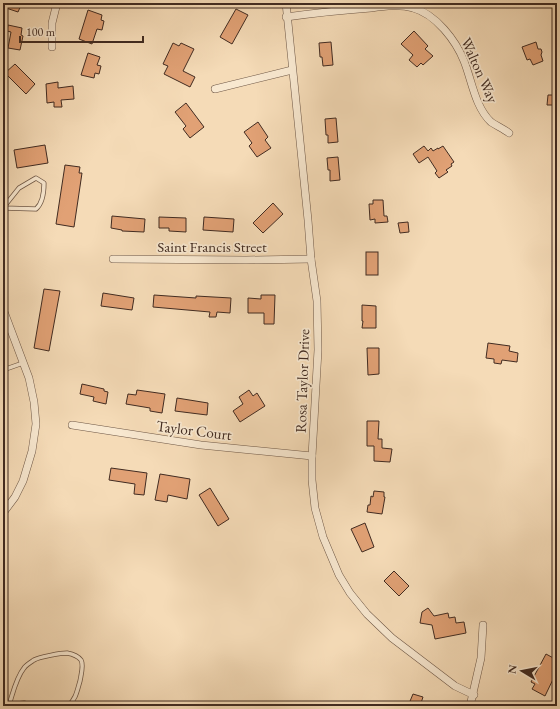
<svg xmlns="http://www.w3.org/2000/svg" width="560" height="709" font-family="'EB Garamond',serif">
<rect width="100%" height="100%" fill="#f5dbb7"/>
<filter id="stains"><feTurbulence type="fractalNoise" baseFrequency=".005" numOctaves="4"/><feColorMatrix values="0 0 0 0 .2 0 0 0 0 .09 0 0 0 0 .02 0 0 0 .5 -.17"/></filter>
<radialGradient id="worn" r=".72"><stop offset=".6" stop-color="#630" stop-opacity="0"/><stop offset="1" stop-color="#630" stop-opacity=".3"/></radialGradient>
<!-- building -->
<g fill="#e1a175" stroke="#412b21">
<path d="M3,3H22L18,12L3,7Z"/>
<path d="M236,9L248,15L232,44L220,37Z"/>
<path d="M88,10L102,15L101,20L104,21L102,30L97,29L92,44L79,39Z"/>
<path d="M8,25L22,28L21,35L23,36L20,50L8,48L11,32L7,31Z"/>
<path d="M414,31L428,46L425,49L433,56L423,65L421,63L417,67L409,60L413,55L401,44Z"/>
<path d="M331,42L333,65L323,66L322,57H320L319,43Z"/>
<path d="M536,42L538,49H541L542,52L541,55L543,61L533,65L530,59L527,60L522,47Z"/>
<path d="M173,43L179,46L181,43L194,49L183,71L195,77L190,87L164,74L168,66L163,64Z"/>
<path d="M88,53L100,57L97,65L101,66L99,74L95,73L94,78L81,75Z"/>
<path d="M15,64L35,84L26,94L5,73Z"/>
<path d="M58,82V88L73,86L74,99L61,100L62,107H54V102L47,103L46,84Z"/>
<path d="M548,95H557V105H547Z"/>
<path d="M186,103L204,127L190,138L183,129L186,126L175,112Z"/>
<path d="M336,118L338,142L328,143V135H326L325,119Z"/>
<path d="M258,122L268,137L265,140L271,148L257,157L249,146L252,143L244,132Z"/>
<path d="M45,145L48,163L17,168L14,150Z"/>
<path d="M424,146L428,151L431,148L433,151L438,148V149L443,146L454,162L451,164L452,166L446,170L448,172L439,178L435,173L437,171L428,157L419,163L413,154Z"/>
<path d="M338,157L340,180L330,181V170H328L327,158Z"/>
<path d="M65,165L80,167L79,173H82L74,227L56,224Z"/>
<path d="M373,200H383L384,216H387L388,222L375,223V219L370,220L369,204H373Z"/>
<path d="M273,203L283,214L263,233L253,223Z"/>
<path d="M112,216L145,219L144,232L122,231V230L111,228Z"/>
<path d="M159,217L186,218V232L169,231V228H159Z"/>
<path d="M204,217L234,219L233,232L203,230Z"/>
<path d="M408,222L409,232L400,233L398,223Z"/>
<rect x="366" y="252" width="12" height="23"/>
<path d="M44,289L60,291L49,351L34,348Z"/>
<path d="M103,293L134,298L132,310L101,306Z"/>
<path d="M154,295L196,298V296L231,298L230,313L217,312L216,317H209L210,312L153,307Z"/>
<path d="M261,295H275L274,324H264V313H248V298L261,299Z"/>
<path d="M362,305L376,306V328H362L363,321H362Z"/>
<path d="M488,343L510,346L509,351L518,353L517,362L502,360L501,364L494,363V359L486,358Z"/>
<path d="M367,348H379V374L368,375Z"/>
<path d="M82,384L104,389V391L108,392L106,404L93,401L94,397L80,394Z"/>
<path d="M137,390L165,394L162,413L150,411V408L126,404L128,394L136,395Z"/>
<path d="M249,390L253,396L257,393L265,406L240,422L233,411L243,404L239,397Z"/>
<path d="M177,398L208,403L207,415L175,411Z"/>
<path d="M367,421H379L378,439H382V448L392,449L390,462L374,461V446H367Z"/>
<path d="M111,468L147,473L144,495L134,494L135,484L109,480Z"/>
<path d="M160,474L190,479L187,499L168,495L167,502L155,500Z"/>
<path d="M210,488L229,519L218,526L199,495Z"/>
<path d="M374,491L384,492V497H385L382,514L367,512L368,505H370L371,496L373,497Z"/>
<path d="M365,523L374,547L362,552L351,529Z"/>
<path d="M394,571L409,586L399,596L384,581Z"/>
<path d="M428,608L434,616L448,613L449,618L455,617L456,623L464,622L466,633L435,639L432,625L420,623L422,612Z"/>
<path d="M546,654L557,660V671L545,696L532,689L535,684L531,682Z"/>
<path d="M413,694L423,697L420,706H408Z"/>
</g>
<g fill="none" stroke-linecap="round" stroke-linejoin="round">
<defs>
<g id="lane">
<path d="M3,208L19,188L36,178L44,183C44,191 43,203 36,209L4,208"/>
<path d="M3,370L23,363"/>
<path d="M9,705C13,693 16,678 24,668C26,665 31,662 34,660C39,657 61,653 67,653C72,654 78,656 81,660C84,665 81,675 80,681C77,691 76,699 68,706"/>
<path d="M9,705L24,703L35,706"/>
</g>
<g id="street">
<path d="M286,3L308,220L311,259L317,301L318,350L312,456V480L315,508L323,537L339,575L350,593L367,614L392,638L455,686L474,695"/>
<path d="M286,17C315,13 343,10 371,8C385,6 400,4 413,8C436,14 456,41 464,61C472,81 475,107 491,122C497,126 504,129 509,133"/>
<path d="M52,47V23L57,3"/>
<path d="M215,89L292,70"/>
<path d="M113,259L246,260L311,259"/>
<path d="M3,309L29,378L34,402L36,424L32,451L23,481L15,497L3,513"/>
<path d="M72,425L201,445L312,456"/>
<path d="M470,706L481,658L483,625"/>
</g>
</defs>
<!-- lane casing -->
<use href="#lane" stroke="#6e5746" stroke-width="5"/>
<!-- street casing -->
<use href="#street" stroke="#6e5746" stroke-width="8"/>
<!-- lane -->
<use href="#lane" stroke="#f8e8d0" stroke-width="3.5"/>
<!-- street -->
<use href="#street" stroke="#f8e8d0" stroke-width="7"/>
</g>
<g text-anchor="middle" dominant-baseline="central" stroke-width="3.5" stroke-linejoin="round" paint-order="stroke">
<!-- street labels -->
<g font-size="15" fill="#412b21" stroke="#f8e8d0">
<text transform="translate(480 70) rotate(66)">Walton Way</text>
<text x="212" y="246">Saint Francis Street</text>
<text transform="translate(302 381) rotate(-88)">Rosa Taylor Drive</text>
<text transform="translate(194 430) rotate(7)">Taylor Court</text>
</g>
</g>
<!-- margin -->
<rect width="560" height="709" fill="none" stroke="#f5dbb7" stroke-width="16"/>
<rect x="4" y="4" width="552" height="701" fill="none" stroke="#412b21" stroke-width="2"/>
<rect x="8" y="8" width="544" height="693" fill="none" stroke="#412b21"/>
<!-- north arrow -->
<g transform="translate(522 671) rotate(280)" stroke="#f8e8d0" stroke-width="3" paint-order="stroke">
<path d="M0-3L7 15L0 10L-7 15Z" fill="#412b21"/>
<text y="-6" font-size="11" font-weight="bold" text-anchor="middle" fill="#412b21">N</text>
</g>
<!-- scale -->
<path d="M20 36v6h123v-6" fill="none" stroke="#412b21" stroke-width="2"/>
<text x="26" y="36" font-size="12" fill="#412b21" stroke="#f8e8d0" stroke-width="3" paint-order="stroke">100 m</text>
<rect width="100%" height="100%" filter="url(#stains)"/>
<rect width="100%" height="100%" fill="url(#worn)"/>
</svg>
